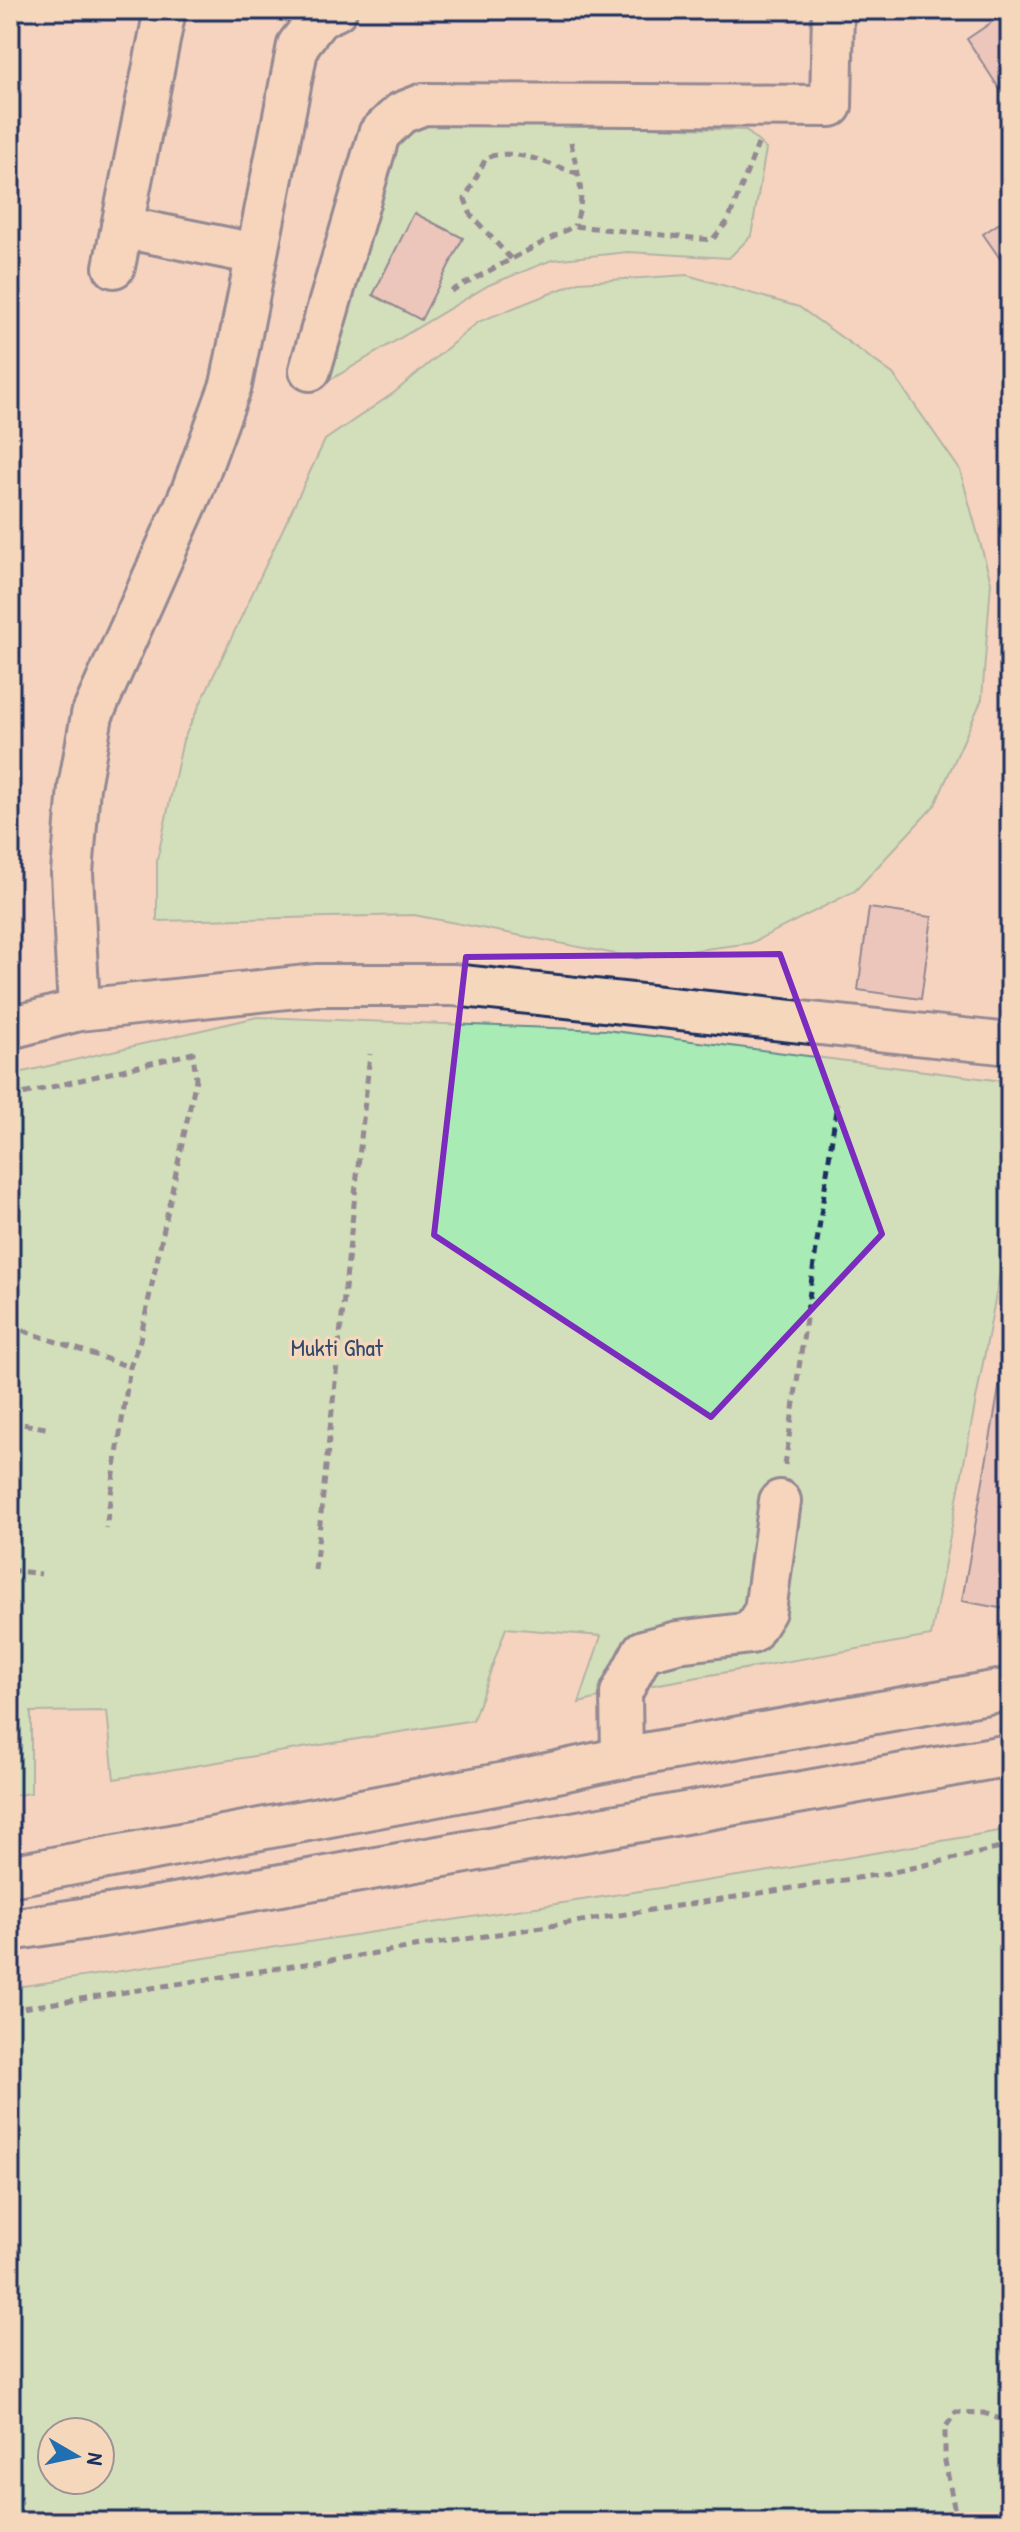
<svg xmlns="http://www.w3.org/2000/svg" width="1020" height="2532" font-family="'Patrick Hand',sans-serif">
<rect width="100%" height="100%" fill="#f6d3be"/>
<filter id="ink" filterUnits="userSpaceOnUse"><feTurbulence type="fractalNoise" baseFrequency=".0125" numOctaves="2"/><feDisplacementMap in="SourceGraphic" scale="16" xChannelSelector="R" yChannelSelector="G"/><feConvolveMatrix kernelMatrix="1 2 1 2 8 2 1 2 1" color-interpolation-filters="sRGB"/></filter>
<g filter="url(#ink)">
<!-- green -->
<g fill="#a8ebb5" stroke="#628d8a" stroke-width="2" fill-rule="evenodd">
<path d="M423,120L746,130L766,149L751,236L729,258L628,252L552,260L489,285L330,380L396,143Z"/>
<path d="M687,275L799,307L893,374L960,470L991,582L982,699L935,805L855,891L751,943L636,958L414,915L157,921V860L183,740L325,440L395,392L478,322L579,282Z"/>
<path d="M257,1017L606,1030L1010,1082V1221L931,1636L642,1687L579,1703L601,1636L506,1628L473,1720L114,1779L107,1711L31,1712V1793L10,1796V1075Z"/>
<path d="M1010,1829V2522H10V1988L783,1869ZM52,2432H100V2480H52Z"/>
</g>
<!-- building -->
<g fill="#dfb7b9" stroke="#1b2f5e" stroke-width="2">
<path d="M915,10H935L922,19Z"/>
<path d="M1010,10V105L967,39Z"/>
<path d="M414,213L463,238L421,320L373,295Z"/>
<path d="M1010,216V273L983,234Z"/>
<path d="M869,908L932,917L921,999L858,990Z"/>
<path d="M1010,1325V1610L962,1601Z"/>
</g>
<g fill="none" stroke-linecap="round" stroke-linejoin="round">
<defs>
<g id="minor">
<path d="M122,227L256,254"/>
<path d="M114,267L165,10"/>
<path d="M310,370L379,134L401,113L424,104L831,106L833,10"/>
<path d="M79,1010L316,985H453L1010,1044"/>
<path d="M10,1028L79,1010L72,873L79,787L92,715L192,491L231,385L298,45L320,17L336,10"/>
<path d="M622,1758L621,1693L643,1651L677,1642L751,1633L765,1611L780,1501"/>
<path d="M10,1876L505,1783L622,1758L1010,1689"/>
<path d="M10,1930L141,1910L1010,1755"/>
</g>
</defs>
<!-- minor casing -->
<use href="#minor" stroke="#1b2f5e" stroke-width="46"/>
<!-- path -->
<g stroke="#1b2f5e" stroke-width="5" stroke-dasharray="8 6" stroke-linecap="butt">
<path d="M571,142C577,174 588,196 574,226"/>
<path d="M511,259L471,215L465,199L486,158C514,146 549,165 577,173"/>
<path d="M451,291L574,226L712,240L728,221L758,144"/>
<path d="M10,1097L193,1053L196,1079L140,1340L130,1367L106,1528"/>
<path d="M10,1326L130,1367"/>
<path d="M10,1422L46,1428"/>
<path d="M785,1465L837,1103"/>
<path d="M10,1570L41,1574"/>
<path d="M315,1570L370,1054"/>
<path d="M10,2010L889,1873L1010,1846"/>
<path d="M957,2522L945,2461V2428L956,2412L984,2413L1010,2423"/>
</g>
<!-- minor -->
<use href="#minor" stroke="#f5d7bb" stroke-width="40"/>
</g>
</g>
<!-- marked area -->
<path d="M0 0H1020V2532H0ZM780,954L882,1234L711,1417L434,1235L466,957Z" fill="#f6d3be" fill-opacity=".55" fill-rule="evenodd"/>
<path fill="none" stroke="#7b2cbf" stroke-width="6" stroke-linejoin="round" d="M780,954L882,1234L711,1417L434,1235L466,957Z"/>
<g text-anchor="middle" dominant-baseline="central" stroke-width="7" stroke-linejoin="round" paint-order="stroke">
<!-- park labels -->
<g font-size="24" fill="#304b6b" stroke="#f5d7bb">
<text x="337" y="1347">Mukti Ghat</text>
</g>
</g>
<!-- margin -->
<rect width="1020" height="2532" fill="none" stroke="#f5d7bb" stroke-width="40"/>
<rect x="20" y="20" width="980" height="2492" fill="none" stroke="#1b2f5e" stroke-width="3" filter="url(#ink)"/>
<!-- north arrow -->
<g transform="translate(76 2456) rotate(99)"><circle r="38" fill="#f5d7bb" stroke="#9e9496" stroke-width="2"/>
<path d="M0-6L14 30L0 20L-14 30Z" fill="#1f6fb2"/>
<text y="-12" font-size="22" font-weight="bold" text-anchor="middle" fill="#1b2f5e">N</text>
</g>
</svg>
